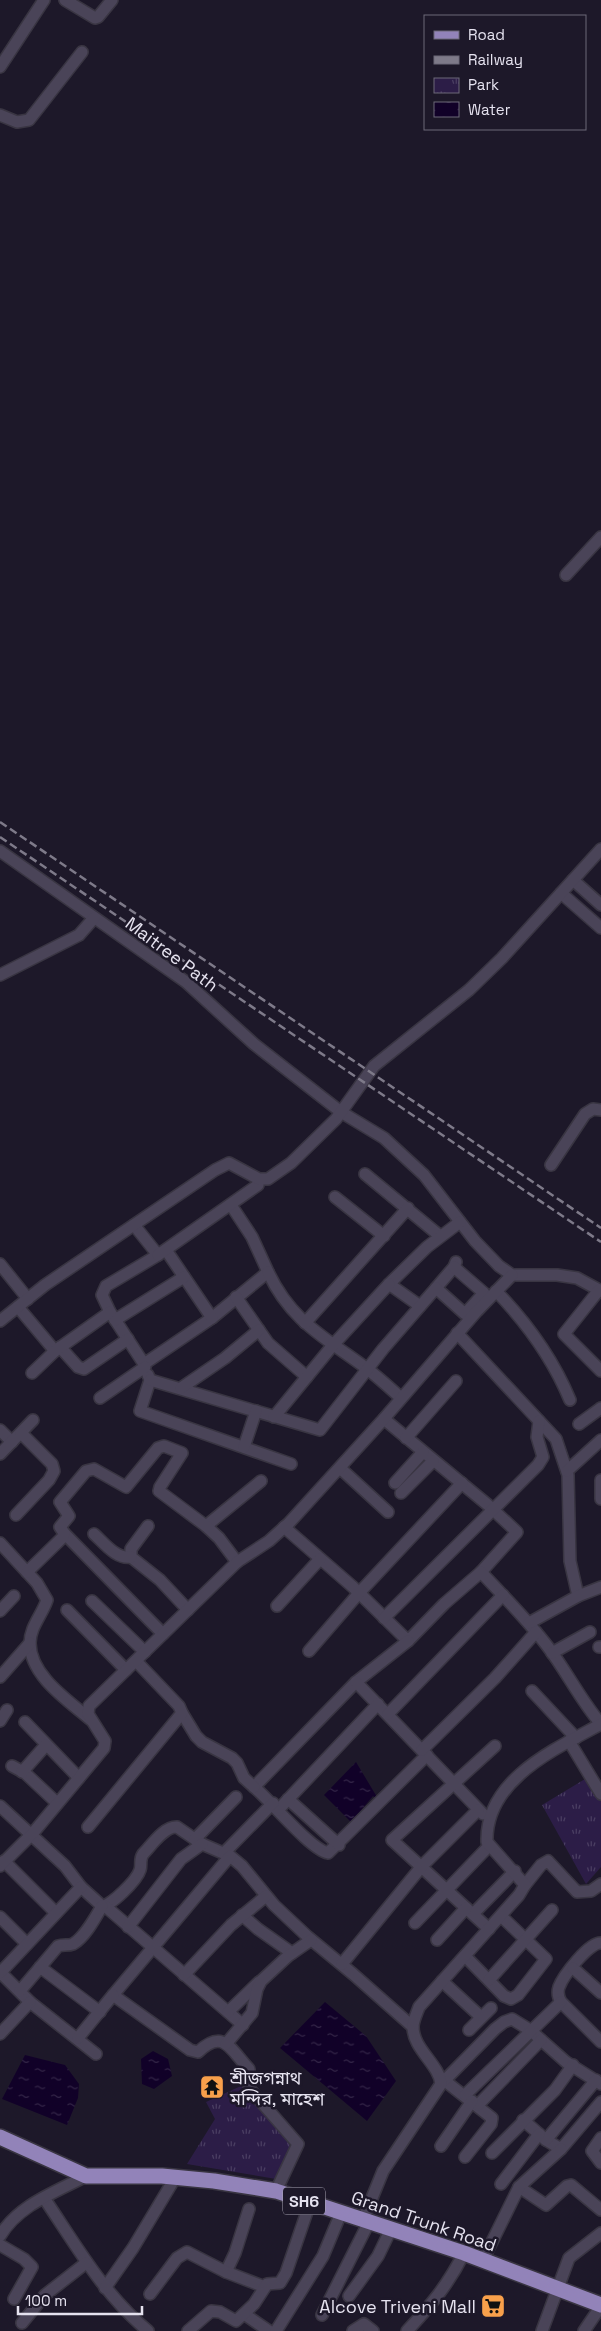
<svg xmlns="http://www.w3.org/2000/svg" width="601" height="2331" font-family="'Space Grotesk','Noto Sans Bengali',sans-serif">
<defs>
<pattern id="park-tufts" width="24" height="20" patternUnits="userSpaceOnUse" patternTransform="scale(1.25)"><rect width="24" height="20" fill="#2c1d47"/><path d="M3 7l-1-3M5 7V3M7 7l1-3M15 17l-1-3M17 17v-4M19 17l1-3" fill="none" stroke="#4a3e62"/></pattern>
<pattern id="water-ripples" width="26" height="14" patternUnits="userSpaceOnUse" patternTransform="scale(1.25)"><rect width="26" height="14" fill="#110128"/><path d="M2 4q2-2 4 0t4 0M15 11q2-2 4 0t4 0" fill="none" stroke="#342648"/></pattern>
</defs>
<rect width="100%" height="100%" fill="#1d1829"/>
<!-- park -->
<g fill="url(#park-tufts)">
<path d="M590,1776L601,1800V1867L586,1884L542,1805Z"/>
<path d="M241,2086L254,2094L296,2141L282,2180L187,2164L215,2119L206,2102Z"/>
</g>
<!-- water -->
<g fill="url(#water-ripples)">
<path d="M356,1762L380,1802L373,1796L351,1822L324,1795Z"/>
<path d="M325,2002L366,2036L396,2081L367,2121L280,2048Z"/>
<path d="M153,2051L168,2059L172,2076L154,2089L142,2084L141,2059Z"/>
<path d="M25,2055L65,2065L79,2084L78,2098L67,2125L2,2099Z"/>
</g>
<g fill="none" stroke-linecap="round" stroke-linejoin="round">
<defs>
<g id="minor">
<path d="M65,0L95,18L98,17L112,0"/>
<path d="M0,67L44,0"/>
<path d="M0,115L17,122L29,120L82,52"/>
<path d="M566,575L601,537"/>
<path d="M0,851L186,982L254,1044L341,1112L384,1138L424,1175L475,1241L499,1266L512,1275H557L577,1278L601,1291"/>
<path d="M573,880L601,905"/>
<path d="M561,893L601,928"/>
<path d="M0,975L79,935L94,918"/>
<path d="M551,1165L585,1114L593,1109L601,1110"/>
<path d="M365,1174L440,1236"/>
<path d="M335,1197L384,1236"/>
<path d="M134,1225L158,1255L106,1286L102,1295L110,1312L144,1364L212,1318L268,1272L252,1237L231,1205"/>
<path d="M166,1250L212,1318"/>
<path d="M158,1255L258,1185"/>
<path d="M0,1264L28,1299"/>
<path d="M268,1272C291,1321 324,1337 366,1368C378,1377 390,1388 401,1398"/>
<path d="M436,1288L454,1267L456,1262"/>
<path d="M599,1290L564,1334L601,1371"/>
<path d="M496,1291C526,1322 553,1359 570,1400"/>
<path d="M236,1297L268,1343L307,1377"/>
<path d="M420,1306L389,1284L427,1247L460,1222"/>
<path d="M18,1307L55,1351"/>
<path d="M115,1320L184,1277"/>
<path d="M0,1321L45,1285L215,1170L229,1163L259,1179H268L291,1163L336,1119L374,1066L469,990L502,958L601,849"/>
<path d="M305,1323L408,1208"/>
<path d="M457,1333L556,1439L568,1475L570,1561L578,1596"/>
<path d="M60,1347L78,1367L84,1369L128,1339"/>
<path d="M32,1373L55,1351L110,1312"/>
<path d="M148,1375L150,1380L140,1411L291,1464"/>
<path d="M150,1380L320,1430L383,1349L436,1288L465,1314L484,1293L454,1267"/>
<path d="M181,1388L225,1358L259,1330"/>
<path d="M100,1398L145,1367"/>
<path d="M274,1417L333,1345L389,1284"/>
<path d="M384,1419L488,1505L517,1532L481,1572"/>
<path d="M579,1424L601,1408"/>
<path d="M0,1430L12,1442"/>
<path d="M406,1438L456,1381"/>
<path d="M244,1447L256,1411"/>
<path d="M0,1454L33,1420"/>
<path d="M340,1468L388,1512"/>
<path d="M567,1471L601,1440"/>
<path d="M601,1480V1499"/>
<path d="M395,1483L423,1452"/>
<path d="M401,1493L433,1461"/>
<path d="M16,1515L49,1480L54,1471L52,1464L21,1433"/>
<path d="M148,1526L131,1549V1557L160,1580L188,1610"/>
<path d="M206,1526L261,1481"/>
<path d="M284,1527L353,1587L408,1641L444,1604L481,1572C504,1597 528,1620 548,1647C567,1672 581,1701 601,1724"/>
<path d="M64,1533L163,1634"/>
<path d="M94,1534C104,1543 117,1560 131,1557"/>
<path d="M0,1543L37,1583L47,1600C42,1615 30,1627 30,1643C30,1676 69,1701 91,1720"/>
<path d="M27,1572L63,1537L64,1533L60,1527L69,1516L60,1502L86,1471L94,1469L126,1487L158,1448L164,1446L182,1453L160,1487L159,1491L206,1526L219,1538L237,1562"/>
<path d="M92,1601L145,1652"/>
<path d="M277,1606L320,1559"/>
<path d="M67,1610L126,1670"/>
<path d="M0,1611L14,1596"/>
<path d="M384,1618L538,1465L543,1457L537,1437L539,1421"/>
<path d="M529,1623L578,1596L601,1587"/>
<path d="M408,1641L356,1682L254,1787C271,1801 310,1849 328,1853L427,1755"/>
<path d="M599,1647H601"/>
<path d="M309,1651L359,1593L462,1483"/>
<path d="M552,1653L590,1632"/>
<path d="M0,1677L30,1643"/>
<path d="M356,1682L483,1814"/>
<path d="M532,1691L576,1738"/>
<path d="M182,1713L196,1736L202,1742L232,1758L237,1763L244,1778L254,1787"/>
<path d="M388,1714L503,1595"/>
<path d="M0,1721L7,1710"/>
<path d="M25,1722L79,1778"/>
<path d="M569,1741L601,1794"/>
<path d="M422,1750L495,1678L536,1632"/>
<path d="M12,1766L25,1773L57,1803"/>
<path d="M22,1772L46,1745"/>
<path d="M288,1799L339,1845"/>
<path d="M0,1806L65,1866L81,1887L102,1906C111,1906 137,1880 140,1870C142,1864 139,1860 143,1854C151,1846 164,1826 177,1827L202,1844L230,1856L242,1866L274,1905L308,1937L353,1974L413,2027"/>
<path d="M278,1810L378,1704"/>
<path d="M88,1827L182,1713L179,1706L136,1661"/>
<path d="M195,1839L236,1797"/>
<path d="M224,1853L273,1803"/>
<path d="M230,1856L113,1995L190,2050L198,2052C224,2028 230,2049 249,2069V2088L298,2144L276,2191"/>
<path d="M4,1861L56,1913"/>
<path d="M0,1866L33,1833L104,1748L105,1741L88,1714L89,1706L237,1562L269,1541L289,1523L381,1422L477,1311L512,1275"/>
<path d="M525,1885L541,1865L548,1861L577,1892L591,1891L601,1884"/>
<path d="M105,1906L243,2025"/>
<path d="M473,1914L515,1871"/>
<path d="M242,1915L258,1929L292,1953"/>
<path d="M0,1917L27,1944"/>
<path d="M415,1923L489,1846"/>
<path d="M128,1927L181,1859L202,1844"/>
<path d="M489,1929L392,1840L495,1746"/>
<path d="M437,1940L466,1908"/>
<path d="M601,1943C589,1942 563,1976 559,1987C557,1993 558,1997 561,2002L601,2042"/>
<path d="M465,1956L504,1996L511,1999L518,1995L546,1959L501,1916"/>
<path d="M342,1964L422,1866L478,1810"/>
<path d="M40,1967L100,2012"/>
<path d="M573,1968L601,1993"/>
<path d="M0,1972L30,2002L96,2054"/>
<path d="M1,1972L81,1887"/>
<path d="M184,1975L231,1925L266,1896"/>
<path d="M489,1980L552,1910"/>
<path d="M442,1981L481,2017"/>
<path d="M20,1991L58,1946C63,1944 68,1946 73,1944C85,1937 95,1918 102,1906"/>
<path d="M228,2012L259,1982"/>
<path d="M469,2030L491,2008"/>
<path d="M0,2034L30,2002"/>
<path d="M78,2038L113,1995"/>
<path d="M226,2044L252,2013L257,1989L261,1981L288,1956L311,1940"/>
<path d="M440,2077L492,2118L491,2124L465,2157"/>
<path d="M445,2080L495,2029L504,2022L512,2019L530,2030L566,2062L601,2084"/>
<path d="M465,2095L561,2002"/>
<path d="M478,2105L541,2040"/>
<path d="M523,2120L546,2140L561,2149L601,2102"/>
<path d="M601,2138L592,2151L601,2163"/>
<path d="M546,2140L596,2080"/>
<path d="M441,2146L472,2101"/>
<path d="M492,2153L555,2090L573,2065"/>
<path d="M501,2184L539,2134"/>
<path d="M519,2187L546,2205L567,2186L571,2185L601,2210"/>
<path d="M44,2198C76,2245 103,2294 148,2331"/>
<path d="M363,2220L383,2171L441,2084C439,2064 413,2049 413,2027C413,2021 417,2013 419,2007L519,1895L525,1885L487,1842C485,1780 555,1749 601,1724"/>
<path d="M0,2236C18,2205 56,2192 86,2176"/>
<path d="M0,2245L24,2259L32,2267L14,2299"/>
<path d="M483,2260L519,2187L561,2149"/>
<path d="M226,2272L235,2253L249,2209"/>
<path d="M105,2288L133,2248L175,2178"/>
<path d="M150,2294L177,2258L187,2252L226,2272L265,2287"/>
<path d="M349,2296L378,2256L391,2229"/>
<path d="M244,2314L269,2331"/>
<path d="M322,2315L369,2222"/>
<path d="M22,2323L45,2295L86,2263"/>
<path d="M188,2331L211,2311L220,2312L236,2321L254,2304L267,2284L280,2283L286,2273L310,2203"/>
<path d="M276,2331L323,2256L341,2213"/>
<path d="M353,2331L364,2324L373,2331"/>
<path d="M407,2331C431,2305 448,2285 464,2253"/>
<path d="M542,2331L569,2258L601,2233"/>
<path d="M584,2331L601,2306"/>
</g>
<path id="major" d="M0,2137L86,2176H162L214,2181L276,2191L464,2253L601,2305"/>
</defs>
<!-- minor casing -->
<use href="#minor" stroke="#393542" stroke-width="14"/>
<!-- major casing -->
<use href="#major" stroke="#393542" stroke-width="18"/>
<!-- minor -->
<use href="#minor" stroke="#4a4458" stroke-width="11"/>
<!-- major -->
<use href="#major" stroke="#9283b9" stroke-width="15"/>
<!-- rail -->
<g stroke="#7e7a89" stroke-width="2.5" stroke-dasharray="8 4" stroke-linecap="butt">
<path d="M0,822L601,1228"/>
<path d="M0,837L601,1242"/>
</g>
</g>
<!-- icons -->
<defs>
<symbol id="temple-square" viewBox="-11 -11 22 22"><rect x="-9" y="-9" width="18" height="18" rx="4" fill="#f8a04b" stroke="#1d1829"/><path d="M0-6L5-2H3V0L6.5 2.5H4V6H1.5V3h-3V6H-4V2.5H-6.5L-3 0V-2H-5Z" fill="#111"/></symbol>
<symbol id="supermarket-square" viewBox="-11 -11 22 22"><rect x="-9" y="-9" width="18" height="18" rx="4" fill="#f8a04b" stroke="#1d1829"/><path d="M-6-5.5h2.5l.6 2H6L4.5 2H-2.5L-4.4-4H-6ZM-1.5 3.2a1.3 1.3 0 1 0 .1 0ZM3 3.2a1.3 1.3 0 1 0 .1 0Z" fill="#111"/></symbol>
</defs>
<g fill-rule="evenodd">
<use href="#temple-square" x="198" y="2073" width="28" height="28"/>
<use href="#supermarket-square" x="479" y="2292" width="28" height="28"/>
</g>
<g text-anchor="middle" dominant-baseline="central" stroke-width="5" stroke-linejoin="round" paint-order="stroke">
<!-- shield labels -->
<rect fill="#1d1829" stroke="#a9a5b4" stroke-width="1" x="283" y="2187.5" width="42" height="27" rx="4"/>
<g font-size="16" font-weight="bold" fill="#e5e2ef">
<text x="304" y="2201">SH6</text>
</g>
<!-- street labels -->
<g font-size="18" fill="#e5e2ef" stroke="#1d1829">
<text transform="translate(172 954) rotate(37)">Maitree Path</text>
<text transform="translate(424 2221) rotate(19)">Grand Trunk Road</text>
</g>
<!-- poi labels -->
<g font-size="18" fill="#e5e2ef" stroke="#1d1829" text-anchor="start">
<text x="230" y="2077">শ্রীজগন্নাথ<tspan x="230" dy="21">মন্দির, মাহেশ</tspan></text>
<text x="476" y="2306" text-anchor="end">Alcove Triveni Mall</text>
</g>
</g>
<!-- legend -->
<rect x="424" y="15" width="162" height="115" fill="#1d1829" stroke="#6d6978"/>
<rect x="434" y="31" width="25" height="8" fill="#9283b9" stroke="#6d6978"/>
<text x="468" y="40" font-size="15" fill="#e5e2ef">Road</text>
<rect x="434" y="56" width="25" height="8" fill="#7e7a89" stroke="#6d6978"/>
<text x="468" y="65" font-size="15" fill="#e5e2ef">Railway</text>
<rect x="434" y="78" width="25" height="15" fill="url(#park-tufts)" stroke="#6d6978"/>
<text x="468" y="90" font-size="15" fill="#e5e2ef">Park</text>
<rect x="434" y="102" width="25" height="15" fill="url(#water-ripples)" stroke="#6d6978"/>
<text x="468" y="115" font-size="15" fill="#e5e2ef">Water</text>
<!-- scale -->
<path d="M18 2306v8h124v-8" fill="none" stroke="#e5e2ef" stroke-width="2.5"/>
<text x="25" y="2306" font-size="15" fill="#e5e2ef" stroke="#1d1829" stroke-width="4" paint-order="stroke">100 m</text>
</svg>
